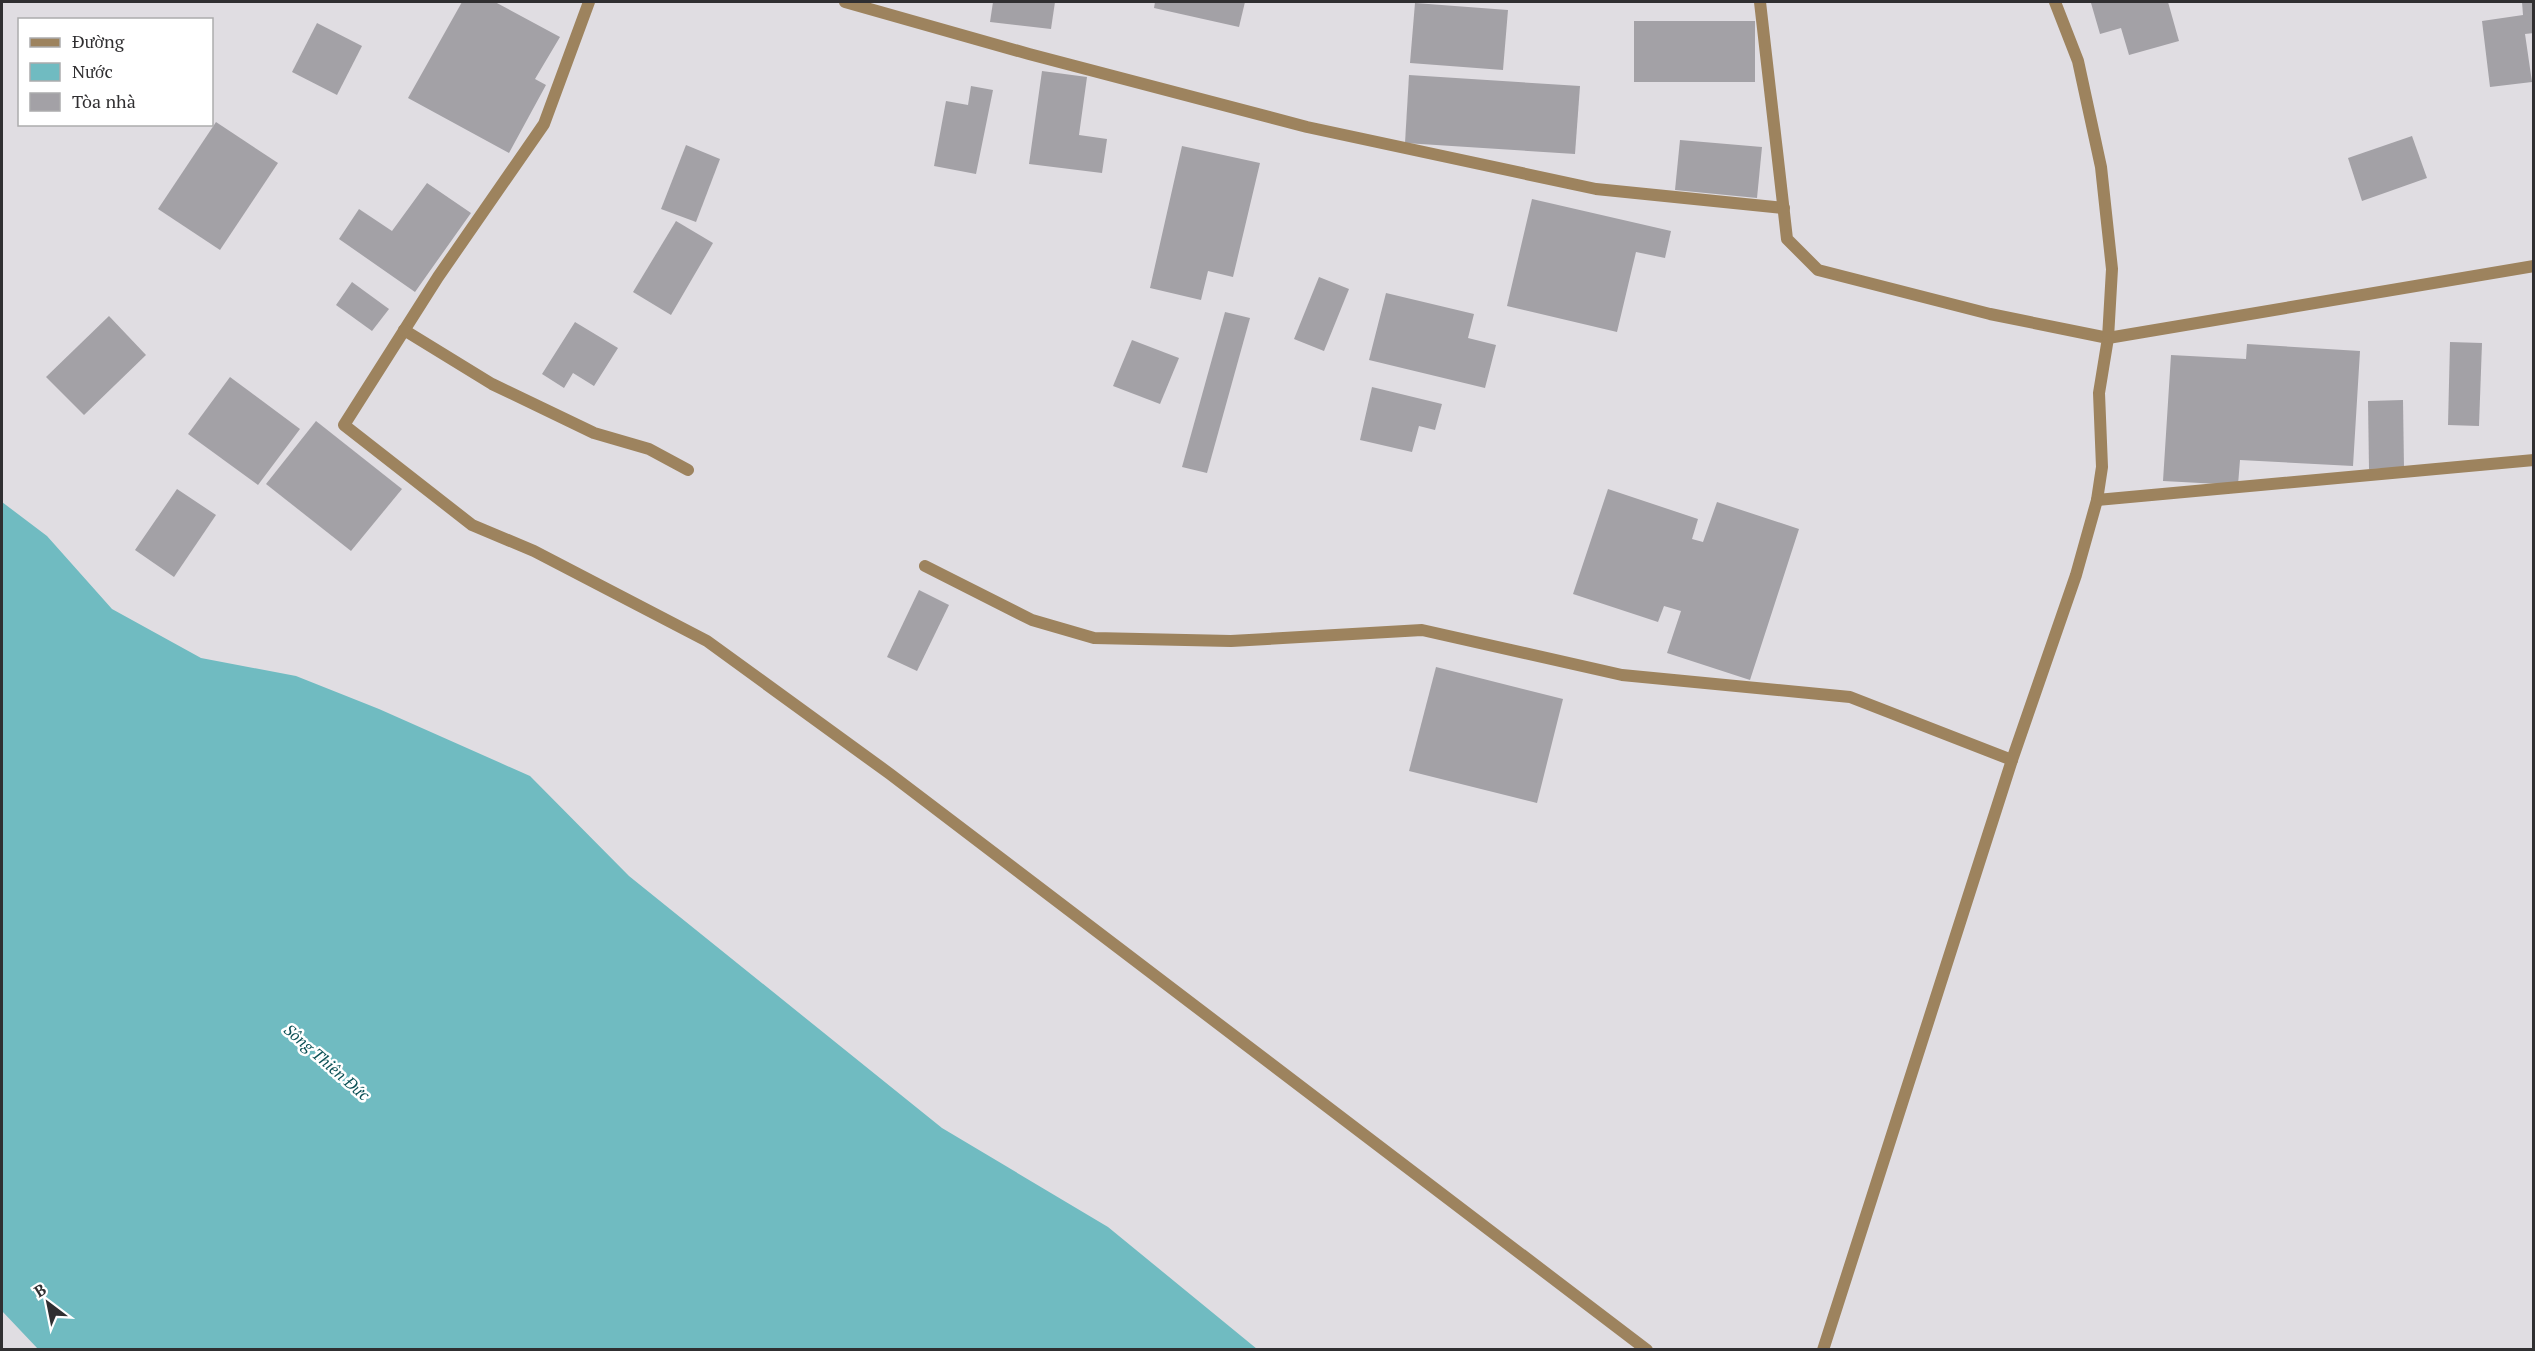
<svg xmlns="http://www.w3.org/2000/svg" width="2535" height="1351" font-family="'PT Serif',serif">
<rect width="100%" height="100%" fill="#e0dde2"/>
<!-- water -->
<path fill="#70bbc1" d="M2,502L47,536L112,609L201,658L296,676L379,709L530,776L629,876L942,1128L1108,1227L1257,1349H38L2,1311Z"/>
<!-- building -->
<g fill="#a3a1a6">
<path d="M462,2H495L560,37L535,79L546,85L509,153L408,98Z"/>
<path d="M993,2H1055L1051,29L990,22Z"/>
<path d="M1155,2H1245L1239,27L1154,8Z"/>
<path d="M2096,2H2168L2179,41L2129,55L2121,28L2100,34L2091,3Z"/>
<path d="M2522,2H2534V33L2525,34L2532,82L2490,87L2482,21L2523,15Z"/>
<path d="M1415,3L1508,10L1503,70L1410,63Z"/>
<rect x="1634" y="21" width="121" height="61"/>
<path d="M317,23L362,46L337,95L292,72Z"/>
<path d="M1042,71L1087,77L1079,135L1107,139L1102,173L1029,164Z"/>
<path d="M1409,75L1580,86L1575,154L1405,143Z"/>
<path d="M971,86L993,90L976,174L934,166L946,101L968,105Z"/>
<path d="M216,122L278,163L220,250L158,209Z"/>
<path d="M2412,136L2427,178L2362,201L2348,158Z"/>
<path d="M1680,140L1762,147L1757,198L1675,190Z"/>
<path d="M686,145L720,159L696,222L661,209Z"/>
<path d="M1182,146L1260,163L1233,277L1208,271L1201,300L1150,288Z"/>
<path d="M427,183L471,213L415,292L339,239L359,209L392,231Z"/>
<path d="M1532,199L1671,231L1665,258L1636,252L1617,332L1507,306Z"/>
<path d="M676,221L713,243L671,315L633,292Z"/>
<path d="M1319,277L1349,289L1324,351L1294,339Z"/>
<path d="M352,282L389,309L372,331L336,305Z"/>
<path d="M1386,293L1474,314L1468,338L1496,345L1485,388L1369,360Z"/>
<path d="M1225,312L1250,318L1207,473L1182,467Z"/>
<path d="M109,316L146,355L84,415L46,377Z"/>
<path d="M575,322L618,348L594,386L573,373L564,388L542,374Z"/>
<path d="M1132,340L1179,358L1160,404L1113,386Z"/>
<path d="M2450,342L2482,343L2479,426L2448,425Z"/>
<path d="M2247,344L2360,351L2353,466L2240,460L2238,485L2163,481L2171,355L2246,359Z"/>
<path d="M230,377L300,429L258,485L188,434Z"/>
<path d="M1372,387L1442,404L1435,430L1419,426L1412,452L1360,440Z"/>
<path d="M2403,400L2404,468L2369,469L2368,401Z"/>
<path d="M316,421L402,489L351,551L266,484Z"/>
<path d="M177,489L216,515L174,577L135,550Z"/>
<path d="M1608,489L1698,519L1692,539L1703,542L1717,502L1799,529L1750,680L1667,653L1681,611L1664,606L1658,622L1573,594Z"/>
<path d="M919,590L949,605L917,671L887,657Z"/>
<path d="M1436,667L1563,699L1537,803L1409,771Z"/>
</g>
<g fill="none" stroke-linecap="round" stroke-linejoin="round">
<!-- service -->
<path stroke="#9d835e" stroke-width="12" d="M925,566L1032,620L1094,638L1231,641L1422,630L1622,675L1850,697L2012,760"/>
<!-- minor -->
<g stroke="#9d835e" stroke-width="12">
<path d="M589,2L544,124L438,277L344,425L472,525L534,551L707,641L890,774L1647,1350"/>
<path d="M845,2L1029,54L1307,127L1596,189L1784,208"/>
<path d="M1760,2L1787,239L1818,270L1990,314L2108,338L2099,393L2102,467L2097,500L2534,460"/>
<path d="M2055,2L2078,61L2101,167L2112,269L2108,338L2534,266"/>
<path d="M404,330L492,384L594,433L649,449L688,470"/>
<path d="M1823,1350L2012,760L2076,575L2097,500"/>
</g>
</g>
<g text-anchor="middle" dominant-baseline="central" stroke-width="5" stroke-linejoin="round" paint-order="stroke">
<!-- water labels -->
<g font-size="16" font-style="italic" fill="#0b5055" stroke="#fff">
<text transform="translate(327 1062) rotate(41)">Sông Thiên Đức</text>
</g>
</g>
<!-- border -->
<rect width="2535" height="1351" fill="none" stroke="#302f31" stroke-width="6"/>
<!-- legend -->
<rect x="18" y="18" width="195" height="108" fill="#ffffff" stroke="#acacad" stroke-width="1.5"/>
<rect x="30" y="38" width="30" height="9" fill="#9d835e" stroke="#acacad" stroke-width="1.5"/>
<text x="72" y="48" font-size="18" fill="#302f31">Đường</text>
<rect x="30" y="63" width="30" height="18" fill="#70bbc1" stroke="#acacad" stroke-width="1.5"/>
<text x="72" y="78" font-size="18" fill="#302f31">Nước</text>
<rect x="30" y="93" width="30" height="18" fill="#a3a1a6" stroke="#acacad" stroke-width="1.5"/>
<text x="72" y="108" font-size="18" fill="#302f31">Tòa nhà</text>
<!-- north arrow -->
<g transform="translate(48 1303) rotate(328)" stroke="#ffffff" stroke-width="4.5" paint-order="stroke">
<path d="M0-4.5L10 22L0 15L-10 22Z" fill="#302f31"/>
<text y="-9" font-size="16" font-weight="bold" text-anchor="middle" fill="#302f31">B</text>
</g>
</svg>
